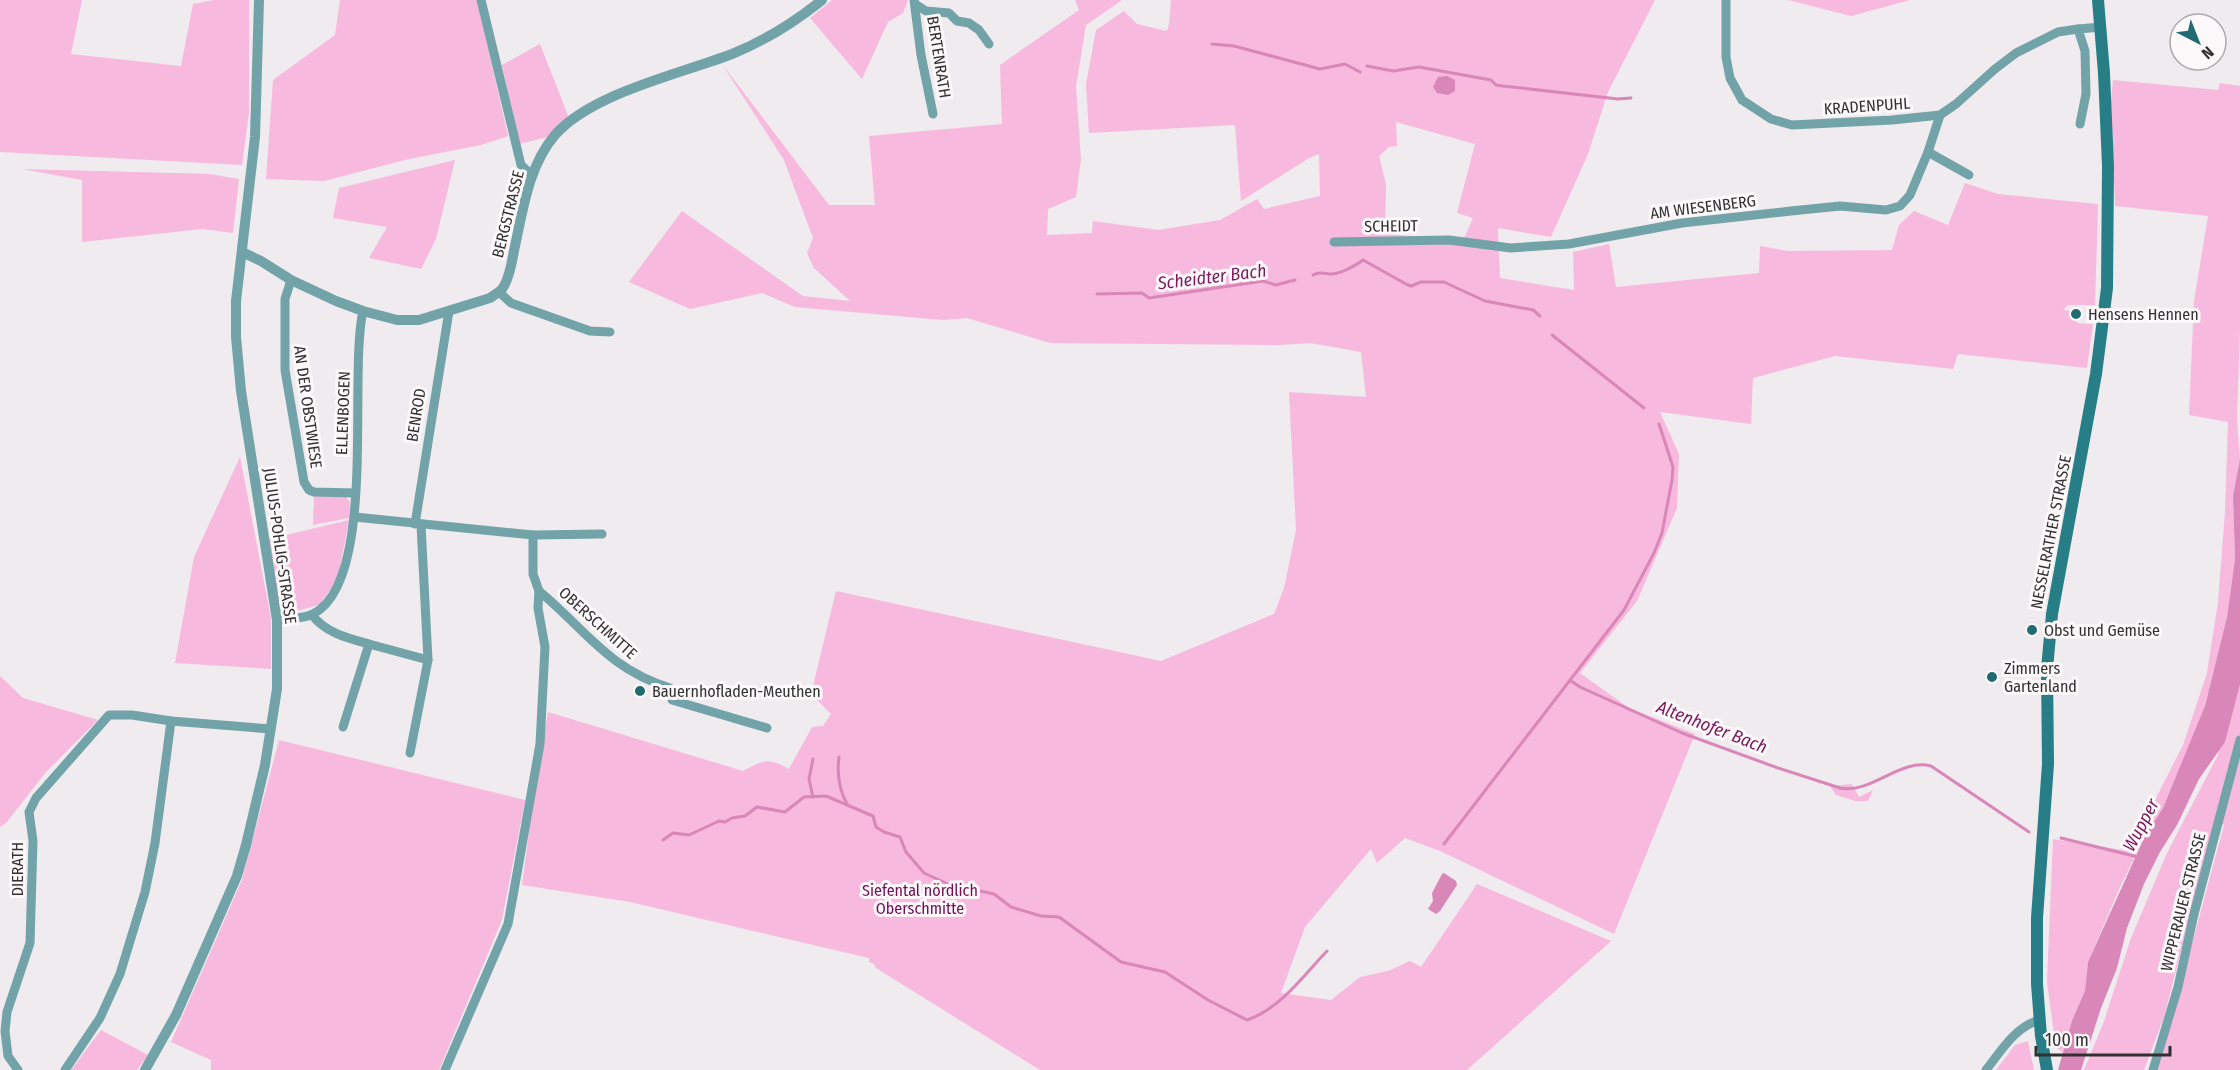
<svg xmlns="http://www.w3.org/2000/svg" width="2240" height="1070" font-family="'Fira Sans Condensed',sans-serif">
<rect width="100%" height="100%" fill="#f0ebee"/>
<!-- green -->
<g fill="#f7b9dd" fill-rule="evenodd">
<path d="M0,0H82L71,54L181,66L193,4L214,0H249V113L242,165L0,152Z"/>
<path d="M340,0H477L508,136L481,145L409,159L324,181L266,179L273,80L335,35Z"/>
<path d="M832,0H908L903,13L888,22L862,79L810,18Z"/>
<path d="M1075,0H1122L1086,25L1076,86L1081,159L1076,197L1048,209L1047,235L1092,233L1093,221L1158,230L1220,220L1257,199L1264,209L1320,196L1319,154L1309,158L1241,201L1235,125L1089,133L1086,84L1096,30L1124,11L1137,24L1167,31L1169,24L1171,0H1655L1608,92L1588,154L1551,237L1498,228L1500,278L1574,290L1573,252L1609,244L1616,287L1759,273L1760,246L1788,251L1892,250L1899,225L1914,211L1948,225L1965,183L1998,194L2098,204L2095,305H2068L2063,310L2072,311V317H2077V323L2093,324L2087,368L1958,354L1953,369L1835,356L1753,378L1751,424L1660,412L1679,454L1677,508L1637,601L1580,673L1629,708L1695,734L1614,934L1440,851L1405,838L1377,863L1371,849L1305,927L1281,993L1331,1000L1360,977L1388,971L1410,961L1421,967L1477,884L1611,941L1467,1070H1040L876,968L874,964L869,962V958L630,902L522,885L533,802L548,712L743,771C764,760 768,757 789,769L812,727L823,726L831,714L811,694L836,591L1161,661L1274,614L1284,588L1296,530L1289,392L1366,397L1361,352L1310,343L1280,345L1050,343L967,318L942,320L795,307L762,293L690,309L629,282L682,211L803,296L850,301L814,268L807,253L813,238L784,160L722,64L829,205H875L869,136L1002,124L1000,65L1079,10ZM1396,122L1475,144L1457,213L1473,218L1462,243L1385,233L1386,184L1379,156L1389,147L1397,146Z"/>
<path d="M1788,0H1910L1851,16Z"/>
<path d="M540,44L569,118L548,137L519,144L502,65Z"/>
<path d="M2113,80L2218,90L2220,83L2240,86V328L2237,420L2240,459L2233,496L2235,559L2227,617L2205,706L2193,738L2163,808L2145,836L2120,887L2088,962L2085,991L2063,1052L2056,1048L2047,982L2053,839L2129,851L2183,745L2207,673L2218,602L2225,512L2228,422L2189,415L2194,301L2208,216L2115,206L2111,101Z"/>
<path d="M455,160L436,239L421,269L369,258L387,227L333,218L339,188Z"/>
<path d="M22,169L210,174L239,179L233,233L202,229L82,242V180Z"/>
<path d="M240,457L271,618V669L175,663L194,557Z"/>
<path d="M314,495L346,497L350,502L349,518L313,525Z"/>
<path d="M349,520L339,572L332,587L319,605L289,613L281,605L278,597L269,539Z"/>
<path d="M2240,652V1070H2158L2224,825L2215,819L2164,1017L2144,1070H2084L2103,1024L2131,938L2167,853L2218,755Z"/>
<path d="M0,676L23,698L98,720L46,772L6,823L0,827Z"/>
<path d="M279,740L525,800L502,920L439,1070H211V1060L171,1042L242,880Z"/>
<path d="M1852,784L1859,797L1873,790L1868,801H1855L1836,795L1830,786Z"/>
<path d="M101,1030L148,1055L137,1070H71Z"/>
<path d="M2028,1041L2034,1070H1996L2015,1045Z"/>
</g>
<!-- water -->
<g fill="#d986b8">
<path d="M1447,76L1455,80V91L1448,95L1437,93L1433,87L1438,77Z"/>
<path d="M2240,459V684L2225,742L2199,779L2177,825L2160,852L2144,884L2127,928L2117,968L2101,1008L2081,1070H2058L2072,1021L2085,991L2088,962L2145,836L2163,808L2205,706L2227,617L2235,559L2233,496Z"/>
<path d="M1444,873L1456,881L1457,885L1440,911L1436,914L1428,909L1433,901L1432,893L1442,874Z"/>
</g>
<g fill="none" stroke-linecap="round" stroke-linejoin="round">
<!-- stream -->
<g stroke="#d986b8" stroke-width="3">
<path d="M1212,44L1234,46L1320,69L1345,64L1360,72"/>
<path d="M1367,66L1393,71L1419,67L1491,80L1496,85L1503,86L1618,99L1631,98"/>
<path d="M1313,275C1320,271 1325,274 1332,274C1342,273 1355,266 1363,260L1406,284L1411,286L1421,282H1444L1485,301L1533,310L1540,316"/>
<path d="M1097,294L1142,293L1149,298L1263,281L1276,285L1295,280"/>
<path d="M1552,335L1644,408"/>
<path d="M1571,681L1580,687L1682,733L1778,768L1840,788C1872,794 1900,758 1931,766L2029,832"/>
<path d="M839,757C837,773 839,790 847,804"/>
<path d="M813,797L809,779L813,759"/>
<path d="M2061,838L2138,857"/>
<path d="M663,840L673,833L689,835L719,821L725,822L732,818L745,816L757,807L785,812L804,797L826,796L873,816L876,827L884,832L900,837L906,852L924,873L948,884L994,894L1011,907L1041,916L1059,917L1121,962L1165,972L1208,1000L1247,1020C1280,1009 1303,976 1327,951"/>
<path d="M1444,844L1624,610L1654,553L1662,533L1672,480L1673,467L1659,424"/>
</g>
<!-- minor -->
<g stroke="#71a3a8" stroke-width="9">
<path d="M481,0L521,165L532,175"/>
<path d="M914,0L921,55L933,114"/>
<path d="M1726,0V57L1730,78L1742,100L1771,119L1792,125L1892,120L1940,115L1956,104L1995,69L2016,53L2058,32L2078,29"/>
<path d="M915,4L926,11L949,13L957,21L969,23L979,30L989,44"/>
<path d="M2080,124L2086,94L2085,51L2078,29L2101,27"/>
<path d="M1928,152L1969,175"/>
<path d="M1334,242L1449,240L1511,248L1569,244L1682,223L1791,211L1840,206L1886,210L1900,206L1910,195L1928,152L1940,115"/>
<path d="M291,280L285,299V370L304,482L309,490L314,492L355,493"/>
<path d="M499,292L511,303L590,331L610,332"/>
<path d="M355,517L533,535L602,534"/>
<path d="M415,524L449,311"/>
<path d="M539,591C586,630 607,668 670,688L672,700L767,728"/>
<path d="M312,615C326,633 347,638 369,644"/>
<path d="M277,620C288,618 304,619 313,614C378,581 348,377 363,311"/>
<path d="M343,727L369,644L428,660"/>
<path d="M410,753L428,660L421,525"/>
<path d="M18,1070L8,1056L5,1031L7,1012L30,943L33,841L29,812L36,798L109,715H132L171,721L271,729"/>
<path d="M65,1070L100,1018L120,974L145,892L155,843L171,721"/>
<path d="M445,1070L508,924L540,744L545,647L538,608L539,591L533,574V535"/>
<path d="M1986,1070C2001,1051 2015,1027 2039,1020"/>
<path d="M2153,1070L2178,987L2194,914L2240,740"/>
</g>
<!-- tertiary -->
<g stroke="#71a3a8" stroke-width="10">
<path d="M242,252L261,261L291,280L336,301L363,311L397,320H419L490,298C495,294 501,292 504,286C511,274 512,259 515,246C523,209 529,165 555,135C592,93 680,74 732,54C764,41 796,21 822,0"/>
<path d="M145,1070L176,1015L237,876L246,845L265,765L277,689V620L241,391L236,337V301L255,137L259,0"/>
</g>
<!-- secondary -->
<path stroke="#277e86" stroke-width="12" d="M2047,1070L2041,1036L2037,984V918L2048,764L2047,669L2052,614L2096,374L2107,288L2108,166L2104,73L2098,0"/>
</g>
<!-- markers -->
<g fill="#206c72" stroke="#fdf9fb" stroke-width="2">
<circle cx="2076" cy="314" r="6"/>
<circle cx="2032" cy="630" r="6"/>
<circle cx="1992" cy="677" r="6"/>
<circle cx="640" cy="691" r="6"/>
</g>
<g text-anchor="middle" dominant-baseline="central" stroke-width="6" stroke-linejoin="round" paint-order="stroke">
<!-- street labels -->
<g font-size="16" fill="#323132" stroke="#fdf9fb">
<text transform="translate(939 57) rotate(81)">BERTENRATH</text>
<text transform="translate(1867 106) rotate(-4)">KRADENPUHL</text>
<text transform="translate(1703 207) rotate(-7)">AM WIESENBERG</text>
<text transform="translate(508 214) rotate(-76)">BERGSTRASSE</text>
<text transform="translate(1391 226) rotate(-1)">SCHEIDT</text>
<text transform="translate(308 407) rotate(82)">AN DER OBSTWIESE</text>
<text transform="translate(343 413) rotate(-88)">ELLENBOGEN</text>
<text transform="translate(416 415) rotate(-81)">BENROD</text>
<text transform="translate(2051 532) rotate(-79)">NESSELRATHER STRASSE</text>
<text transform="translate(280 546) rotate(82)">JULIUS-POHLIG-STRASSE</text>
<text transform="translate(598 623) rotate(42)">OBERSCHMITTE</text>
<text transform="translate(17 869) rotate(-90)">DIERATH</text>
<text transform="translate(2183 902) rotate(-76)">WIPPERAUER STRASSE</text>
</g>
<!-- poi labels -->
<g font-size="16" fill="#323132" stroke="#fdf9fb" text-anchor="start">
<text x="2088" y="314">Hensens Hennen</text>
<text x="2044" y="630">Obst und Gemüse</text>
<text x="2004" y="668">Zimmers<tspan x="2004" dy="18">Gartenland</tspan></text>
<text x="652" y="691">Bauernhofladen-Meuthen</text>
</g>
<!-- park labels -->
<g font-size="16" fill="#720e55" stroke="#fdf9fb">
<text x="920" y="890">Siefental nördlich<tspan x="920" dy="18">Oberschmitte</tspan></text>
</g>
<!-- water labels -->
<g font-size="18" font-style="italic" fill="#7c1a5d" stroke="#fdf9fb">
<text transform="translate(1212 277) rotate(-7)">Scheidter Bach</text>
<text transform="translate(1712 727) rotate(21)">Altenhofer Bach</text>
<text transform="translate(2141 825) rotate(-62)">Wupper</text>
</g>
</g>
<!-- north arrow -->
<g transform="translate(2198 42) rotate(138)"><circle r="28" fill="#fdf9fb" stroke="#aca9ab" stroke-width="1.5"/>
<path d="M0-4.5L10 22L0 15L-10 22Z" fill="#206c72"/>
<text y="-9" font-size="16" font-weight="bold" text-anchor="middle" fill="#323132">N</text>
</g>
<!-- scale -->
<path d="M2036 1046v9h134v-9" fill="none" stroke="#323132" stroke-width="3"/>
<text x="2045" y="1046" font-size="18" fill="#323132" stroke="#fdf9fb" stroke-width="4.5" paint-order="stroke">100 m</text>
</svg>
